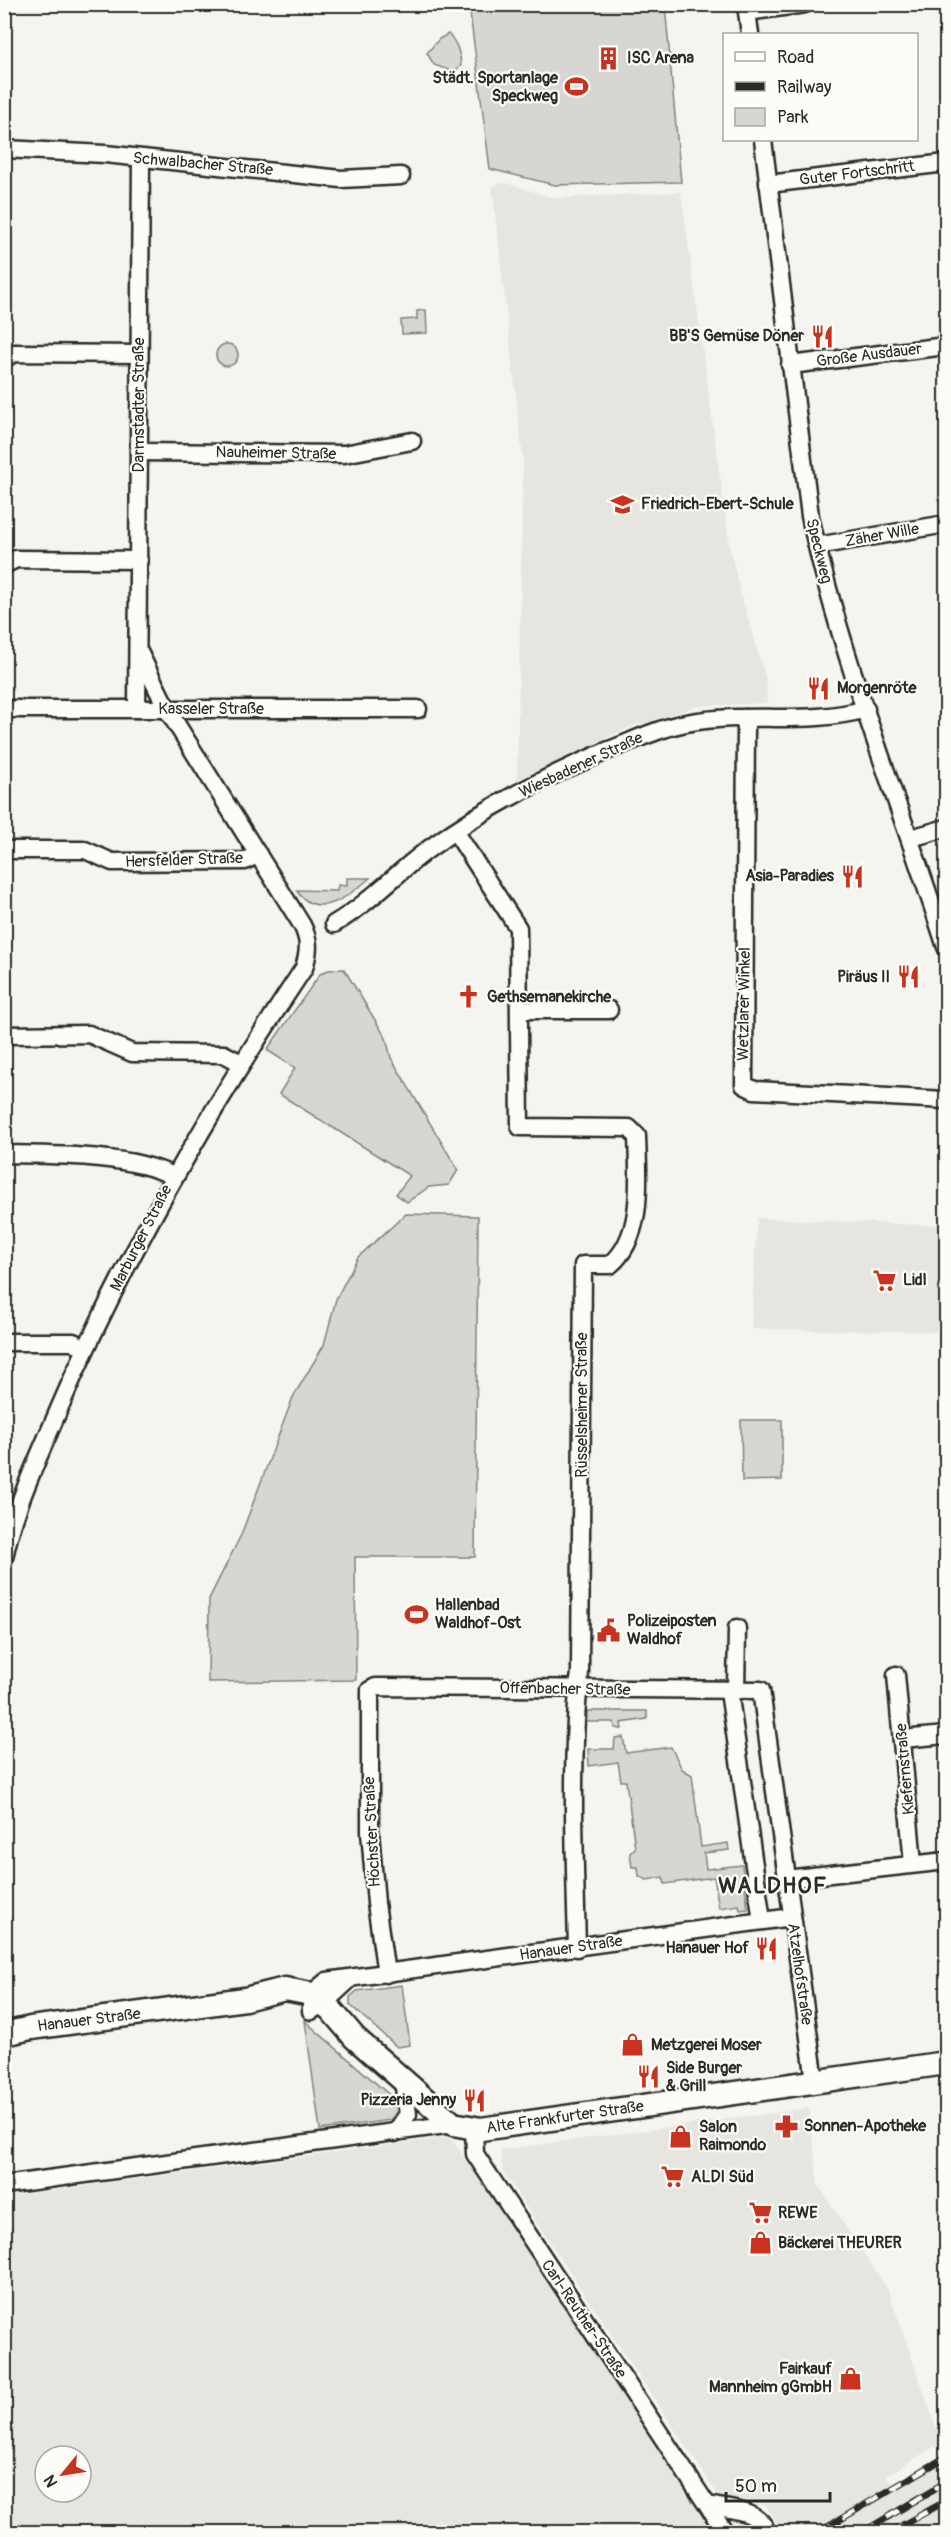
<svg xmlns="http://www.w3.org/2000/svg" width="951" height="2537" font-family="Pangolin,sans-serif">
<rect width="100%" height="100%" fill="#f5f4ef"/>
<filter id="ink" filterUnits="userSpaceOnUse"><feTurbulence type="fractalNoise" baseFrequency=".0167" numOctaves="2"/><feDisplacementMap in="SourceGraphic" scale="12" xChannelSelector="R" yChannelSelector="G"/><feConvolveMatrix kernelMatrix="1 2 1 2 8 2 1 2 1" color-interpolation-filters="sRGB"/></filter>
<g filter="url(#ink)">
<!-- built -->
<g fill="#e6e5e0" fill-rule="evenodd">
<path d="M506,183L554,198L681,192L730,549L741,595L766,679L767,703L698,706L628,728L517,780L523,459L492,185Z"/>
<path d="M757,1218L946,1226V1332L751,1329Z"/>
<path d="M809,2108L818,2185L888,2290L936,2427L944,2441L886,2476L892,2484L946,2453V2532H782L766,2506L719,2496L503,2172L500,2150Z"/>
<path d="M450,2137L614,2378L715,2532H5L4,2197ZM45,2456H81V2492H45Z"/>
</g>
<!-- green -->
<g fill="#d7d6d2" stroke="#81807e" stroke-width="1.5">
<path d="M469,5H665L681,182L555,185L490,169Z"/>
<path d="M448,34C456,40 461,55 461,66L454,72L434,65L427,53L439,39Z"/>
<path d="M426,310L427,333L402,334L401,320L417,319V311Z"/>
<circle cx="227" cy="355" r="11"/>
<path d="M347,878H370C349,896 318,922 296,890L337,891L338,885L347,886Z"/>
<path d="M344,969L386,1038L391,1058L458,1170L449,1185L429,1187L407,1202L396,1194L410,1176L279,1094L295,1068L267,1050L320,974L328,970Z"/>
<path d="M406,1214L478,1216L475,1557H355L356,1680L208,1682L209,1599L241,1535L293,1397L324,1345L336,1299L358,1257Z"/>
<path d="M741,1420H782V1480L742,1481Z"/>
<path d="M587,1711H647V1719L621,1723L622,1729L615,1728L614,1722H587Z"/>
<path d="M623,1737L626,1753L671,1747L682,1769L692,1775L701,1847L728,1843L729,1850L704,1853L706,1869L742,1865L748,1909L740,1910L739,1905L719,1908L714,1877L665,1884L663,1877L647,1880L639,1876L638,1867H632L630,1853L635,1848L626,1781H621L618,1762L589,1766L588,1749H614L615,1738Z"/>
<path d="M402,1985L410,2045L397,2047L350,2005V1997L357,1991Z"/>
<path d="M305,2021L395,2100L397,2111L390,2120L320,2130Z"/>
</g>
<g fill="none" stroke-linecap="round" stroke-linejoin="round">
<defs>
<g id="street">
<path d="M746,4L750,34"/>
<path d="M747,12L805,4"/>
<path d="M763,140L810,516C842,663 900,804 946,947"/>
<path d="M4,149L105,154L341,179L401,176"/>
<path d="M768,184L946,163"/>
<path d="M4,359L14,353L139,354"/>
<path d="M790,365L946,346"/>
<path d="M139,452L344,454L412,441"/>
<path d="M817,546L946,524"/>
<path d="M4,565L16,559L139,560"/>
<path d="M4,709H418"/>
<path d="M137,709L141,159"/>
<path d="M746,718L744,1085L754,1090L946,1100"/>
<path d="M455,831L518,928L520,1127L629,1128L637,1136C638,1177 645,1236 610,1265H583L580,1672C570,1760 575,1859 577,1948"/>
<path d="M911,838L946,828"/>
<path d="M4,850H85L112,862L245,861L258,854"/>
<path d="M334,924C370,903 397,872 430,848C484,808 547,776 609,750C630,742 651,732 673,726C736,709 804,727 866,709"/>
<path d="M520,1010H609"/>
<path d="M4,1035L89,1034L132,1053L224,1054L241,1063"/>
<path d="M4,1154C52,1155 131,1154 173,1176"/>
<path d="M4,1342H73L85,1348"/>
<path d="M4,1558C14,1507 39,1457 59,1409C126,1253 210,1109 304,968C309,951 310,941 302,925L167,709L139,652"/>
<path d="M896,1675L913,1864"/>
<path d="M729,1691L762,1921"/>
<path d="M736,1691L737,1628"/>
<path d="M902,1739L946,1735"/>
<path d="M786,1879L946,1861"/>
<path d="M386,1974L376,1903L370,1832V1690L376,1687L761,1690L815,2081"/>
<path d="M350,1979L324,2003L311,2011V1994L327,1981L792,1917"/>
<path d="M474,2129L475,2154L725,2532"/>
<path d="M395,2133L408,2114L403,2081"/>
<path d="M4,2185L453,2124"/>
<path d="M708,2505C730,2510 758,2509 767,2532"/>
</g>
<path id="secondary" d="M4,2034L31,2028L245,1999L285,1989L311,1994L331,2010L355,2038L453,2124L481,2129L946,2063"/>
</defs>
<!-- street casing -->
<use href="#street" stroke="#2b2b2b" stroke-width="21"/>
<!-- secondary casing -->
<use href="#secondary" stroke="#2b2b2b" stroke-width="27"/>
<!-- street -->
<use href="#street" stroke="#fdfcf7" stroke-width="16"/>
<!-- secondary -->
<use href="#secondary" stroke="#fdfcf7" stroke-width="22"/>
<defs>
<g id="rail">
<path d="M819,2532L946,2457"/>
<path d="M863,2532L946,2482"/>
<path d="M890,2532L946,2501"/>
</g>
</defs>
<!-- rail casing -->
<use href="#rail" stroke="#2b2b2b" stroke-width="7"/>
<!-- rail -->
<use href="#rail" stroke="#fdfcf7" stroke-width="4.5" stroke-dasharray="14" stroke-linecap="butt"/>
</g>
</g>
<!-- icons -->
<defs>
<symbol id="building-bare" viewBox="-9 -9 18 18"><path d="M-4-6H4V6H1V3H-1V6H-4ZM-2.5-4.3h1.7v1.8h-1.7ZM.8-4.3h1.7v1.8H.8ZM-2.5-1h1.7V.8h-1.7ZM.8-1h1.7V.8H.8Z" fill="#c8321e" stroke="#fdfcf7" stroke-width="2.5" paint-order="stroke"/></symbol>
<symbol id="stadium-bare" viewBox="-9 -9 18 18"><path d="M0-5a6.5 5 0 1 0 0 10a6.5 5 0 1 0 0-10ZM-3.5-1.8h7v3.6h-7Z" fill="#c8321e" stroke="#fdfcf7" stroke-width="2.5" paint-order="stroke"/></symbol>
<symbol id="restaurant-bare" viewBox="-9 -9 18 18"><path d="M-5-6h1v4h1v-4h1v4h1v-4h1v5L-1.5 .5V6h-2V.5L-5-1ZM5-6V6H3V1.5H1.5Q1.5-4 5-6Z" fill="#c8321e" stroke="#fdfcf7" stroke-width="2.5" paint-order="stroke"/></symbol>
<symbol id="school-bare" viewBox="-9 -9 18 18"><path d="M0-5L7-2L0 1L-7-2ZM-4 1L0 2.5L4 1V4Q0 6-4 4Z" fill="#c8321e" stroke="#fdfcf7" stroke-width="2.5" paint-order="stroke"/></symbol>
<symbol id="church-bare" viewBox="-9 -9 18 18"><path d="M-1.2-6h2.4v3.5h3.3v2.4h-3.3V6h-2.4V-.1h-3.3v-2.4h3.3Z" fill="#c8321e" stroke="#fdfcf7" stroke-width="2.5" paint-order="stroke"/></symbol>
<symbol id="supermarket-bare" viewBox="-9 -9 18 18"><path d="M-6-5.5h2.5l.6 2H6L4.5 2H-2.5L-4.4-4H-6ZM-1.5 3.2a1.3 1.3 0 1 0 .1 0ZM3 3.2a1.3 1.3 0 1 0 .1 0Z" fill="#c8321e" stroke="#fdfcf7" stroke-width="2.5" paint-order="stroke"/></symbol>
<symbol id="civic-bare" viewBox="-9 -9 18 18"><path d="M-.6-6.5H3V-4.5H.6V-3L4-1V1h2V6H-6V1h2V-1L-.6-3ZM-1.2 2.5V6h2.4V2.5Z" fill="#c8321e" stroke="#fdfcf7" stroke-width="2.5" paint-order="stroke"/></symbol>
<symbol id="shop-bare" viewBox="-9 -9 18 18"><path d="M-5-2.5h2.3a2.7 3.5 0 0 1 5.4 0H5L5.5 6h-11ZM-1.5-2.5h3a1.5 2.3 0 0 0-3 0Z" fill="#c8321e" stroke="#fdfcf7" stroke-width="2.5" paint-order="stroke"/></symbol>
<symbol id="pharmacy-bare" viewBox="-9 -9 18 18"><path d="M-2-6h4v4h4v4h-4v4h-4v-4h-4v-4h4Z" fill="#c8321e" stroke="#fdfcf7" stroke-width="2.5" paint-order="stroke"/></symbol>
</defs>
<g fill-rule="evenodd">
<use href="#building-bare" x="592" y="42" width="33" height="33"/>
<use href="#stadium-bare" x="560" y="70" width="33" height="33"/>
<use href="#restaurant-bare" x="806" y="320" width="33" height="33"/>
<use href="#school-bare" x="606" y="488" width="33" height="33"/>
<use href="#restaurant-bare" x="802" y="672" width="33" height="33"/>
<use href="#restaurant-bare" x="836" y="860" width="33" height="33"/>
<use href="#restaurant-bare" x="892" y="960" width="33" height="33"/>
<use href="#church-bare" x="452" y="980" width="33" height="33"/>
<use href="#supermarket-bare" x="868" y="1264" width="33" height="33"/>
<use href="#stadium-bare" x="400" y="1598" width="33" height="33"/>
<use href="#civic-bare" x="592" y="1614" width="33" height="33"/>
<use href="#restaurant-bare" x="750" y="1932" width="33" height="33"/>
<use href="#shop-bare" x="616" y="2028" width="33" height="33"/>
<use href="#restaurant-bare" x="632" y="2060" width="33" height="33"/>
<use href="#restaurant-bare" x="458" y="2084" width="33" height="33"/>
<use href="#pharmacy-bare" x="770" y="2110" width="33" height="33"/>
<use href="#shop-bare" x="664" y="2120" width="33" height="33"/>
<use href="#supermarket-bare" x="656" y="2160" width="33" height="33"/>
<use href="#supermarket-bare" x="744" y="2196" width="33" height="33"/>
<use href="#shop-bare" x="744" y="2226" width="33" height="33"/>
<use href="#shop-bare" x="834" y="2362" width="33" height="33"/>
</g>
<g text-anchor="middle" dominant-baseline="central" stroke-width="4.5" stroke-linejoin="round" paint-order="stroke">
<!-- poi labels -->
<g font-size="16" font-weight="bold" fill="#2b2b2b" stroke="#fdfcf7" text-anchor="start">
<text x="627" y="58">ISC Arena</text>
<text x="558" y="78" text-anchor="end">Städt. Sportanlage<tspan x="558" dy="18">Speckweg</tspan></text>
<text x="804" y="336" text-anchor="end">BB'S Gemüse Döner</text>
<text x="641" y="504">Friedrich-Ebert-Schule</text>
<text x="837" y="688">Morgenröte</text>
<text x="834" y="876" text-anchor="end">Asia-Paradies</text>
<text x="890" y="977" text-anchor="end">Piräus II</text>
<text x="487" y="997">Gethsemanekirche</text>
<text x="903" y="1280">Lidl</text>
<text x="435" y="1605">Hallenbad<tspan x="435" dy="18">Waldhof-Ost</tspan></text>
<text x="627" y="1621">Polizeiposten<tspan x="627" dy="18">Waldhof</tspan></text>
<text x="749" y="1948" text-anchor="end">Hanauer Hof</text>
<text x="651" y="2045">Metzgerei Moser</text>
<text x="666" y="2068">Side Burger<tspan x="666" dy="18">&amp; Grill</tspan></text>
<text x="456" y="2100" text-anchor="end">Pizzeria Jenny</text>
<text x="804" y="2126">Sonnen-Apotheke</text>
<text x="699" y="2127">Salon<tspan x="699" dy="18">Raimondo</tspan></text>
<text x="691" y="2177">ALDI Süd</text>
<text x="778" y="2213">REWE</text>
<text x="778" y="2243">Bäckerei THEURER</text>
<text x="832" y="2369" text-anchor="end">Fairkauf<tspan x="832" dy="18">Mannheim gGmbH</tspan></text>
</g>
<!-- street labels -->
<g font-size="16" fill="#2b2b2b" stroke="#fdfcf7">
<text transform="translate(203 164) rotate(5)">Schwalbacher Straße</text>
<text transform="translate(857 173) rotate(-7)">Guter Fortschritt</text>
<text transform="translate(869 355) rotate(-7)">Große Ausdauer</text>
<text transform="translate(139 405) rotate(-90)">Darmstadter Straße</text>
<text transform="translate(276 453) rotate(1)">Nauheimer Straße</text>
<text transform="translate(882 535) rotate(-10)">Zäher Wille</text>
<text transform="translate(819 551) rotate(76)">Speckweg</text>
<text x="211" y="709">Kasseler Straße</text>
<text transform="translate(581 765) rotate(-25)">Wiesbadener Straße</text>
<text transform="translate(184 860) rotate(-2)">Hersfelder Straße</text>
<text transform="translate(744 1004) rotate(-89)">Wetzlarer Winkel</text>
<text transform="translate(141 1238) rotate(-63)">Marburger Straße</text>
<text transform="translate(582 1405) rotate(-90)">Rüsselsheimer Straße</text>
<text transform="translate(565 1689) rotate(1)">Offenbacher Straße</text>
<text transform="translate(905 1769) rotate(-95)">Kiefernstraße</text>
<text transform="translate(372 1832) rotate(-93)">Höchster Straße</text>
<text transform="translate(571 1948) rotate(-8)">Hanauer Straße</text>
<text transform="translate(800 1974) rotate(82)">Atzelhofstraße</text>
<text transform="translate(89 2020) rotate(-7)">Hanauer Straße</text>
<text transform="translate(565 2117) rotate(-8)">Alte Frankfurter Straße</text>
<text transform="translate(584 2319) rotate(56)">Carl-Reuther-Straße</text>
</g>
<!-- district labels -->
<g font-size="22" font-weight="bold" letter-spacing="1.5" fill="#2b2b2b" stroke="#fdfcf7">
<text x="773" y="1886">WALDHOF</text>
</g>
</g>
<!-- margin -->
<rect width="951" height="2537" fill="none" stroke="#fdfcf7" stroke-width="24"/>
<rect x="12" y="12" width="927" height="2513" fill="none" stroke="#2b2b2b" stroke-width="2" filter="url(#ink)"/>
<!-- legend -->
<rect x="723" y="33" width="195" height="108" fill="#fdfcf7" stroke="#a9a8a5" stroke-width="1.5"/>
<rect x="735" y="52" width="30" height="9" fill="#fdfcf7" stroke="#a9a8a5" stroke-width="1.5"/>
<text x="777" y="63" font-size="18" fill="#2b2b2b">Road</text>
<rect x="735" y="82" width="30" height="9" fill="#2b2b2b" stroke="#a9a8a5" stroke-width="1.5"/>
<text x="777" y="93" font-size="18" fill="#2b2b2b">Railway</text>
<rect x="735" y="108" width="30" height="18" fill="#d7d6d2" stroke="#a9a8a5" stroke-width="1.5"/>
<text x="777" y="123" font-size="18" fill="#2b2b2b">Park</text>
<!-- north arrow -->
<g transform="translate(63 2474) rotate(240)"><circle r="28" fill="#fdfcf7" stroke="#a9a8a5" stroke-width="1.5"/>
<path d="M0-4.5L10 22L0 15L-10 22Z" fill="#c8321e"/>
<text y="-9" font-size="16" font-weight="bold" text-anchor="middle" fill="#2b2b2b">N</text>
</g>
<!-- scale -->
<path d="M726 2492v9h104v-9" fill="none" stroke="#2b2b2b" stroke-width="3"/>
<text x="735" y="2492" font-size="18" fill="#2b2b2b" stroke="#fdfcf7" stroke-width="4.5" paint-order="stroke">50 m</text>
</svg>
